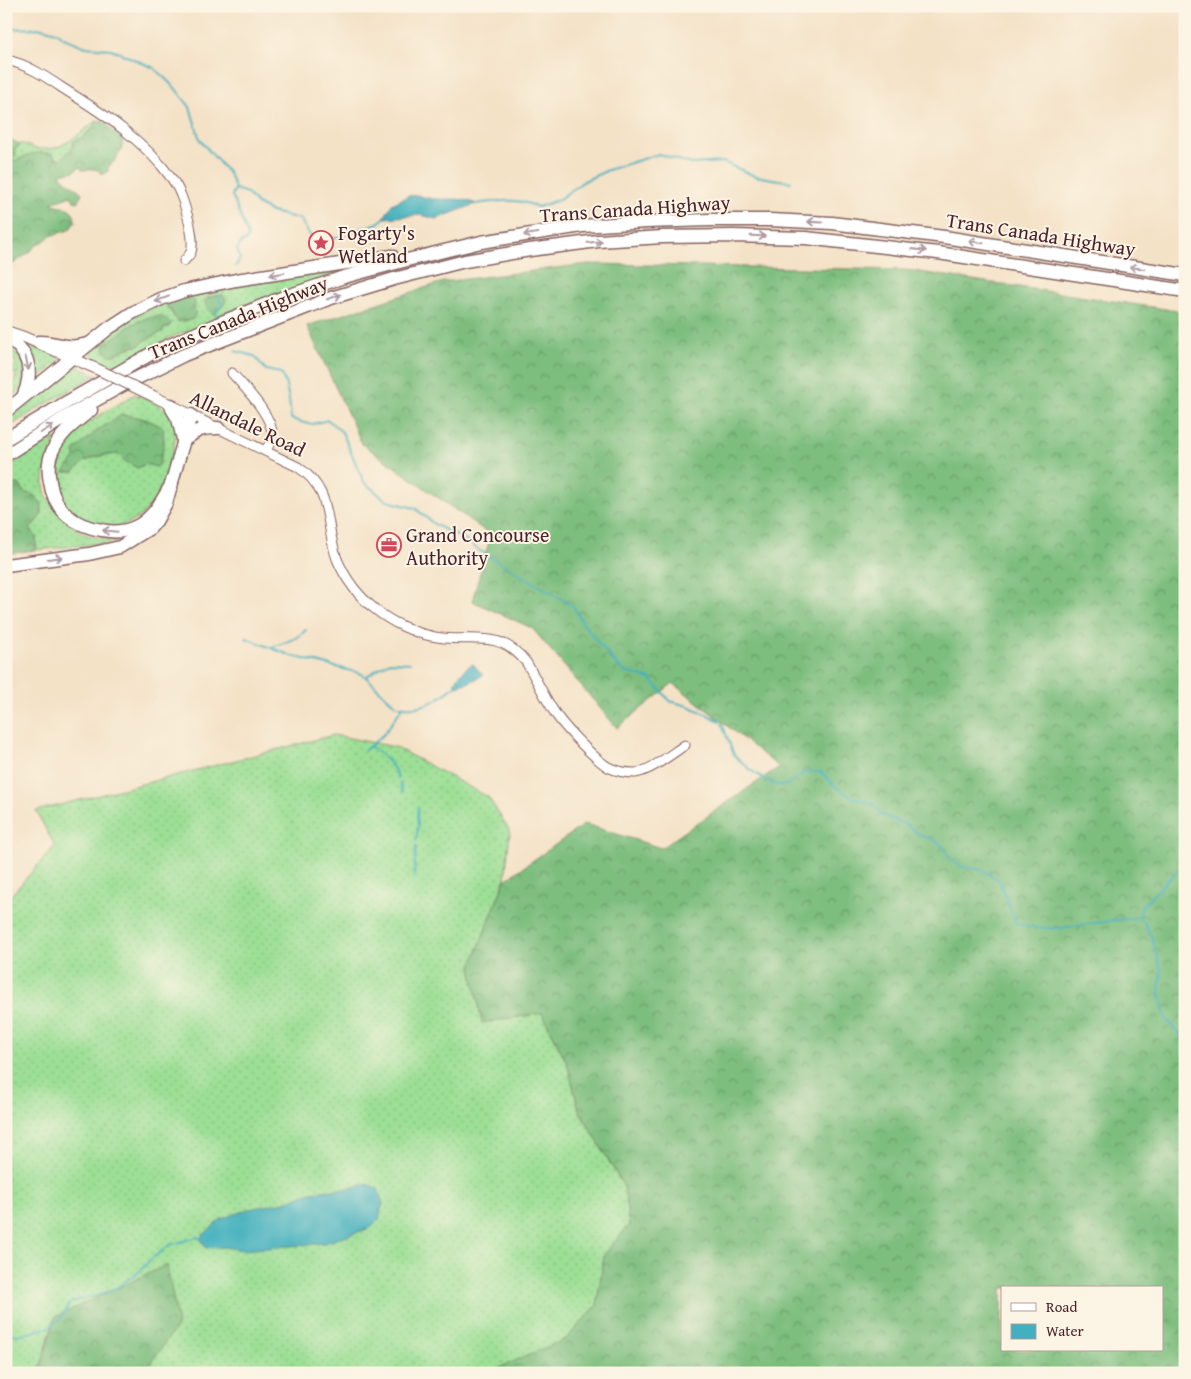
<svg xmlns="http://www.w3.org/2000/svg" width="1191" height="1379" font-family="'Gentium Book Plus',serif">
<defs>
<pattern id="grass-dots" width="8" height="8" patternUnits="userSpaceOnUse" patternTransform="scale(1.25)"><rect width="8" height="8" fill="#9cdf95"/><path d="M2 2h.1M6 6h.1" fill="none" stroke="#88bf81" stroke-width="1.8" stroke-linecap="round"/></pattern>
<pattern id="forest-crowns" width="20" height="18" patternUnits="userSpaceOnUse" patternTransform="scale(1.25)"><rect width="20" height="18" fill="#7dbe7e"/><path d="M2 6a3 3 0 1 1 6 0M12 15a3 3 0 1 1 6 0" fill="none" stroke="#689a67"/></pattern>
</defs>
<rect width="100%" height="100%" fill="#fcf5e5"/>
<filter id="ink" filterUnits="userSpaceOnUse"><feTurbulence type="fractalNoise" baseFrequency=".02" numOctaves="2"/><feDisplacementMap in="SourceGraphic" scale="10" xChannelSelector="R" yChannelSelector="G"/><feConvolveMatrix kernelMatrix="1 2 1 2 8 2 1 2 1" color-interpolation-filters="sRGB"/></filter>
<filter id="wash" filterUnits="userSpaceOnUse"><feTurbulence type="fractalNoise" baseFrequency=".0096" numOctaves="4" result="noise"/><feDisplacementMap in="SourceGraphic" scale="20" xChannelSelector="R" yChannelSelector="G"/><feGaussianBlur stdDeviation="1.12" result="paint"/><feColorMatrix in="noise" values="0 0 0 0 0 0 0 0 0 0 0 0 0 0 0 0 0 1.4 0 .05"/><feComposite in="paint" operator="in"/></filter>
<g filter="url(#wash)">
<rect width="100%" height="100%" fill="#f4e2c7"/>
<!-- grass -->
<g fill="url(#grass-dots)" stroke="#737f60" fill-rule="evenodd">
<path d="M98,121C94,127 89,131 84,136C76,143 69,152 61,159C43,157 32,151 16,161L12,159L16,155L14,149L18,147L20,144C27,143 31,149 39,149C44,149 50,149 54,148C69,144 83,130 95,122Z"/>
<path d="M341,269V271L338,272L167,339L112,370L98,363L92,356V347L135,315L190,294ZM188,298L194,311L193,319L183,322L174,317L167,305ZM161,316L170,326L163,329V331L144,341L140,345L128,348L105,344C117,335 131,323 146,319C151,317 156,317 161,316Z"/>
<path d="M6,342L10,345L25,366L21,389L6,403V385H12L18,371L6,380V373L16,365L14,360L6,355Z"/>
<path d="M18,342L41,349L62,359L32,384Z"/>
<path d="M71,366L79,367L96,375L37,409L6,429V416Z"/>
<path d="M135,394C166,408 182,412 173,451C168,472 161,494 147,510C137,521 120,529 106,527C101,526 96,523 91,522C82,519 75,515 68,509C52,491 50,460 66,442C83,422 113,408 135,394ZM121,415C137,416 149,419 163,428L164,444L159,465L125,461L118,454L99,456L85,461L74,472H65L75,458Z"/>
<path d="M56,437C53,449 45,467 44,478C43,491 47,497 54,507C75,535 94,542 128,537L115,542L36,550V537L30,529L42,514L35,496L24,492L19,484L6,485V468Z"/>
<path d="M334,735L395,747L488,797L510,831L505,880L471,967L482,1023L542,1013L567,1063L579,1110L624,1187L629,1225L604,1255L597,1305L566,1339L494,1373H144L178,1324L55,1317L39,1373H6V901L55,846L36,811Z"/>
</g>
<!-- forest -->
<g fill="url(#forest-crowns)" stroke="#646e54" fill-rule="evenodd">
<path d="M98,121C109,122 107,126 113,132C115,134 118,134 120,136C128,144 115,163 108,167V171L103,175C98,167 92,169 83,170L79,167L75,171L60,174C64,181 75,186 82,193L78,202L74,201L71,196L51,203C64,208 75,206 75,222L69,230L50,236L43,242L37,245L31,251L6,269V138L20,144L18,147L14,149L16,155L12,159L16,161C26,155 43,149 54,155V158L61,159C66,154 74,150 74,141C84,138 92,130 98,121Z"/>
<path d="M588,264L907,270L1185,312V1373H487L566,1339L597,1305L604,1255L629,1225L624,1187L579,1109L567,1063L542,1013L482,1023L471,967L505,880L585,824L661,848L779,767L673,683L617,728L532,628L472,601L491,535L362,444L307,326L443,282ZM1002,1288H1162V1350H1002Z"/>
<path d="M218,295H223L226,300L224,305L214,315C208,309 206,311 205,300L209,297Z"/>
<path d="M188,298L194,300L195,304L194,311L196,312L193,319L178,322L171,311L166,307L167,305Z"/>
<path d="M161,316L171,323L170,326L163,329V331L144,341L140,345L130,347L114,355H109L105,352L104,346L105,344L128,327L137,322L147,318Z"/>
<path d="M121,415C137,416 149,419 163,428L164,444L159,465L156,467L146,464L137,468L125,461L118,454L99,456L85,461L74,472H64L75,458V450L98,430Z"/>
<path d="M19,484L24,492L35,496L42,504V514L30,529L36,537V550L6,554V485Z"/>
<path d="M167,1265L178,1324L144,1373H39L55,1317Z"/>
</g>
<!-- water -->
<g fill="#42b0be" stroke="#466874">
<path d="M418,195C438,204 457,194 476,204L436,219L421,215L384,218L392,204L408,196Z"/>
<path d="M473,664L483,675C474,681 466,684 456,686L454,684C459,675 464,668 473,664Z"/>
<path d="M367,1184L378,1189L383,1204L381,1209L379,1219L370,1228L325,1243L243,1250L224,1247L206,1248L200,1238L221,1219L249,1209L285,1202L311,1192L345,1189Z"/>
</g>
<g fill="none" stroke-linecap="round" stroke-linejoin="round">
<!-- stream -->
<g stroke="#42b0be" stroke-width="2">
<path d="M6,29L42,28L56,32L64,38L86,47L111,49L154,68L175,88L190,107L200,140L230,175L235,189L232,195L248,236L247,240L241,243L237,250L240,258L236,266"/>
<path d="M235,189L247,193L257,204L272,212L300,219L313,240L322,242L378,223L384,218"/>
<path d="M476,204C500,201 515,197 538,207L558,200L584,181L608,170L659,154L691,164L723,162L755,176L791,182"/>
<path d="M216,319L217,310L222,306L219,298L220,295"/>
<path d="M235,351L254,356L266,370L281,373C288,386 290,404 291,419L308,424H313L328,420L342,432L364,482L387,501L415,508L434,524L469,542L477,549L573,606L584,625L617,665L625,672L650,679L670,701L691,707L720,721"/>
<path d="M246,638L292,656L360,673C374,681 382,696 396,705"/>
<path d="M272,647C285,642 297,640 306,630"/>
<path d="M367,676L389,662L410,663"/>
<path d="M399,706C421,711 439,700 455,686"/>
<path d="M722,724L734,755L752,771L771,783L782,786L789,784L805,772H821L836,787L853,798L873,803L882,815L907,825L921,836L931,838L943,846L951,860L960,866L982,870L999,880L1016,923L1036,928H1061L1139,917"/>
<path d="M371,747C383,756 394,764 398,779"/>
<path d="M364,751L384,734L402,708"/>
<path d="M400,783L402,792"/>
<path d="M416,841L418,825L417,817L418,807"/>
<path d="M414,879L416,846"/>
<path d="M1139,917L1144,922L1152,938L1162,974L1159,988L1165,1017L1185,1040"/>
<path d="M1139,917L1142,906L1185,863"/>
<path d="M48,1328L60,1319L71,1302L99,1295L116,1288L140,1271L150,1260L170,1245L197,1237L200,1238"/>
<path d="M6,1334C18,1336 33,1333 44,1328"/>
</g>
</g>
</g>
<g filter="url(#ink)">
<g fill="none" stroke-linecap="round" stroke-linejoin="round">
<defs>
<g id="minor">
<path d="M6,60C27,64 46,77 64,89C104,114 144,140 172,179C181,191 185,207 189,221C191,230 194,243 191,252C190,255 186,258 184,261"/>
<path d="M232,373C244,387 275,418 272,437C271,442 268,447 265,451"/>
<path d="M191,415L298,467C334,491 324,523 337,559C345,578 359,597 376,610C391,622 412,632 431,636C468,645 497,626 526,662C537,680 545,699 557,716C566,729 595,759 608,767C616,771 626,773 635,773C651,771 671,754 685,745"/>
</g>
<g id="major">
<path d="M6,331L24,337L97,369"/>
<path d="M153,396L191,415"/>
</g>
<g id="highway">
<path d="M6,337C30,351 34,372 23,397"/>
<path d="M38,342C49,341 56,345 67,346C74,347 81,346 88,344"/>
<path d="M171,405L172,409L178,419L183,439"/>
<path d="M91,410C76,422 60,433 52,452C48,461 48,472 50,482C54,510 74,526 102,530C115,533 127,532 139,525C155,515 163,499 172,483"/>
<path d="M6,411L109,328L132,313L161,299L184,291L236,280L392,256"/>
<path d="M6,439L67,402L154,352L217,324L284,297L344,277L407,260L481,242L582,226L646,222L710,220H770L832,223L944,237L1185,275"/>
<path d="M183,441C198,430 199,428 218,428"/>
<path d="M6,455L64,418L123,385L184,355L256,327L331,298L394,279L465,261L530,250L598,241L663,237L733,236L806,238L938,253L1185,291"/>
<path d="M6,565L89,554L120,547L150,528L156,521L166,503L191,415"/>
</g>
</defs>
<!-- minor casing -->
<use href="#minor" stroke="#866362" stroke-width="11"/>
<!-- major casing -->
<use href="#major" stroke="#866362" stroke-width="12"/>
<!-- highway casing -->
<use href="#highway" stroke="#866362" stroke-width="15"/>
<!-- minor -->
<use href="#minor" stroke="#fff" stroke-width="9"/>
<!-- major -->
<use href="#major" stroke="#fff" stroke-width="10"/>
<!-- highway -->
<use href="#highway" stroke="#fff" stroke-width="12"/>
<defs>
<path id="major-bridge" d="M97,369L153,396"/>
</defs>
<!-- major-bridge casing -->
<use href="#major-bridge" stroke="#866362" stroke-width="12" stroke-linecap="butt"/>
<!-- major-bridge -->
<use href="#major-bridge" stroke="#fff" stroke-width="10"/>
</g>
<!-- one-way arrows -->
<defs><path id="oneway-shaft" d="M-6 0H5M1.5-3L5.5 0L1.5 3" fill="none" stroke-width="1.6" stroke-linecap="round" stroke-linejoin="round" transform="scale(1.25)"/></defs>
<g stroke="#ae9aa0">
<use href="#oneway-shaft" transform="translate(815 222) rotate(-177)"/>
<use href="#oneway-shaft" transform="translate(531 234) rotate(172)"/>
<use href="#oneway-shaft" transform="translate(758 236) rotate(2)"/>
<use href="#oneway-shaft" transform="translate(595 242) rotate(-6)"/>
<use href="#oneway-shaft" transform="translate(976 242) rotate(-171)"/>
<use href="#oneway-shaft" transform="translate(919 250) rotate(7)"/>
<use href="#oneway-shaft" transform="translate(1137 268) rotate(-171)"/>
<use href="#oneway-shaft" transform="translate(277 274) rotate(171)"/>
<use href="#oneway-shaft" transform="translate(334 297) rotate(-18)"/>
<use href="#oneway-shaft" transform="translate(162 299) rotate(159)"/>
<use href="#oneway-shaft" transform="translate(27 363) rotate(76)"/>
<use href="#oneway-shaft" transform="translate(47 429) rotate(-32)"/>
<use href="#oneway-shaft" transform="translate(110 531) rotate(-175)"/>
<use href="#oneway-shaft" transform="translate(55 558) rotate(-7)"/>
</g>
</g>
<!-- icons -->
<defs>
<symbol id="sight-ring" viewBox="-11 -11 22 22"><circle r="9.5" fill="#fcf5e5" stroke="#d1495b" stroke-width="1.5"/><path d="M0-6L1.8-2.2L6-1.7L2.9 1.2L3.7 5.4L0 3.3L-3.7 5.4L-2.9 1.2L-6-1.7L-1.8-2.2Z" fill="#d1495b"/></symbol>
<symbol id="office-ring" viewBox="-11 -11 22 22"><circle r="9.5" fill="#fcf5e5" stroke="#d1495b" stroke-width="1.5"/><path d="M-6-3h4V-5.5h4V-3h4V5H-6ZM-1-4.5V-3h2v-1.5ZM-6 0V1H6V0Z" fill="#d1495b"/></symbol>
</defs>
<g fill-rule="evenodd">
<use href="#sight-ring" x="307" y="229" width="28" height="28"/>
<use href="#office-ring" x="375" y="531" width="28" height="28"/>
</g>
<g text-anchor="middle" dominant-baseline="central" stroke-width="4" stroke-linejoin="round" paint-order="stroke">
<!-- street labels -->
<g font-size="20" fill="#4a1f2b" stroke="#fcf5e5">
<text transform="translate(635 208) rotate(-4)">Trans Canada Highway</text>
<text transform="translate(1041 234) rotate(9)">Trans Canada Highway</text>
<text transform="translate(238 317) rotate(-22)">Trans Canada Highway</text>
<text transform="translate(248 423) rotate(26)">Allandale Road</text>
</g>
<!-- poi labels -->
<g font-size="20" fill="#4a1f2b" stroke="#fcf5e5" text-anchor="start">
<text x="338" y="232">Fogarty's<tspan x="338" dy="23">Wetland</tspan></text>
<text x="406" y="534">Grand Concourse<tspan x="406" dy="23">Authority</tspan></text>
</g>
</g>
<!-- margin -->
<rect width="1191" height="1379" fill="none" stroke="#fcf5e5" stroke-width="25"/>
<!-- legend -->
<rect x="1001" y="1286" width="162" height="65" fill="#fcf5e5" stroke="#b59f9b"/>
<rect x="1011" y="1303" width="25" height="8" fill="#ffffff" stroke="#b59f9b"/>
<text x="1046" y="1312" font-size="15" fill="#4a1f2b">Road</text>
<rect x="1011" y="1324" width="25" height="15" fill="#42b0be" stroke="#b59f9b"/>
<text x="1046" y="1336" font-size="15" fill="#4a1f2b">Water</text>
</svg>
